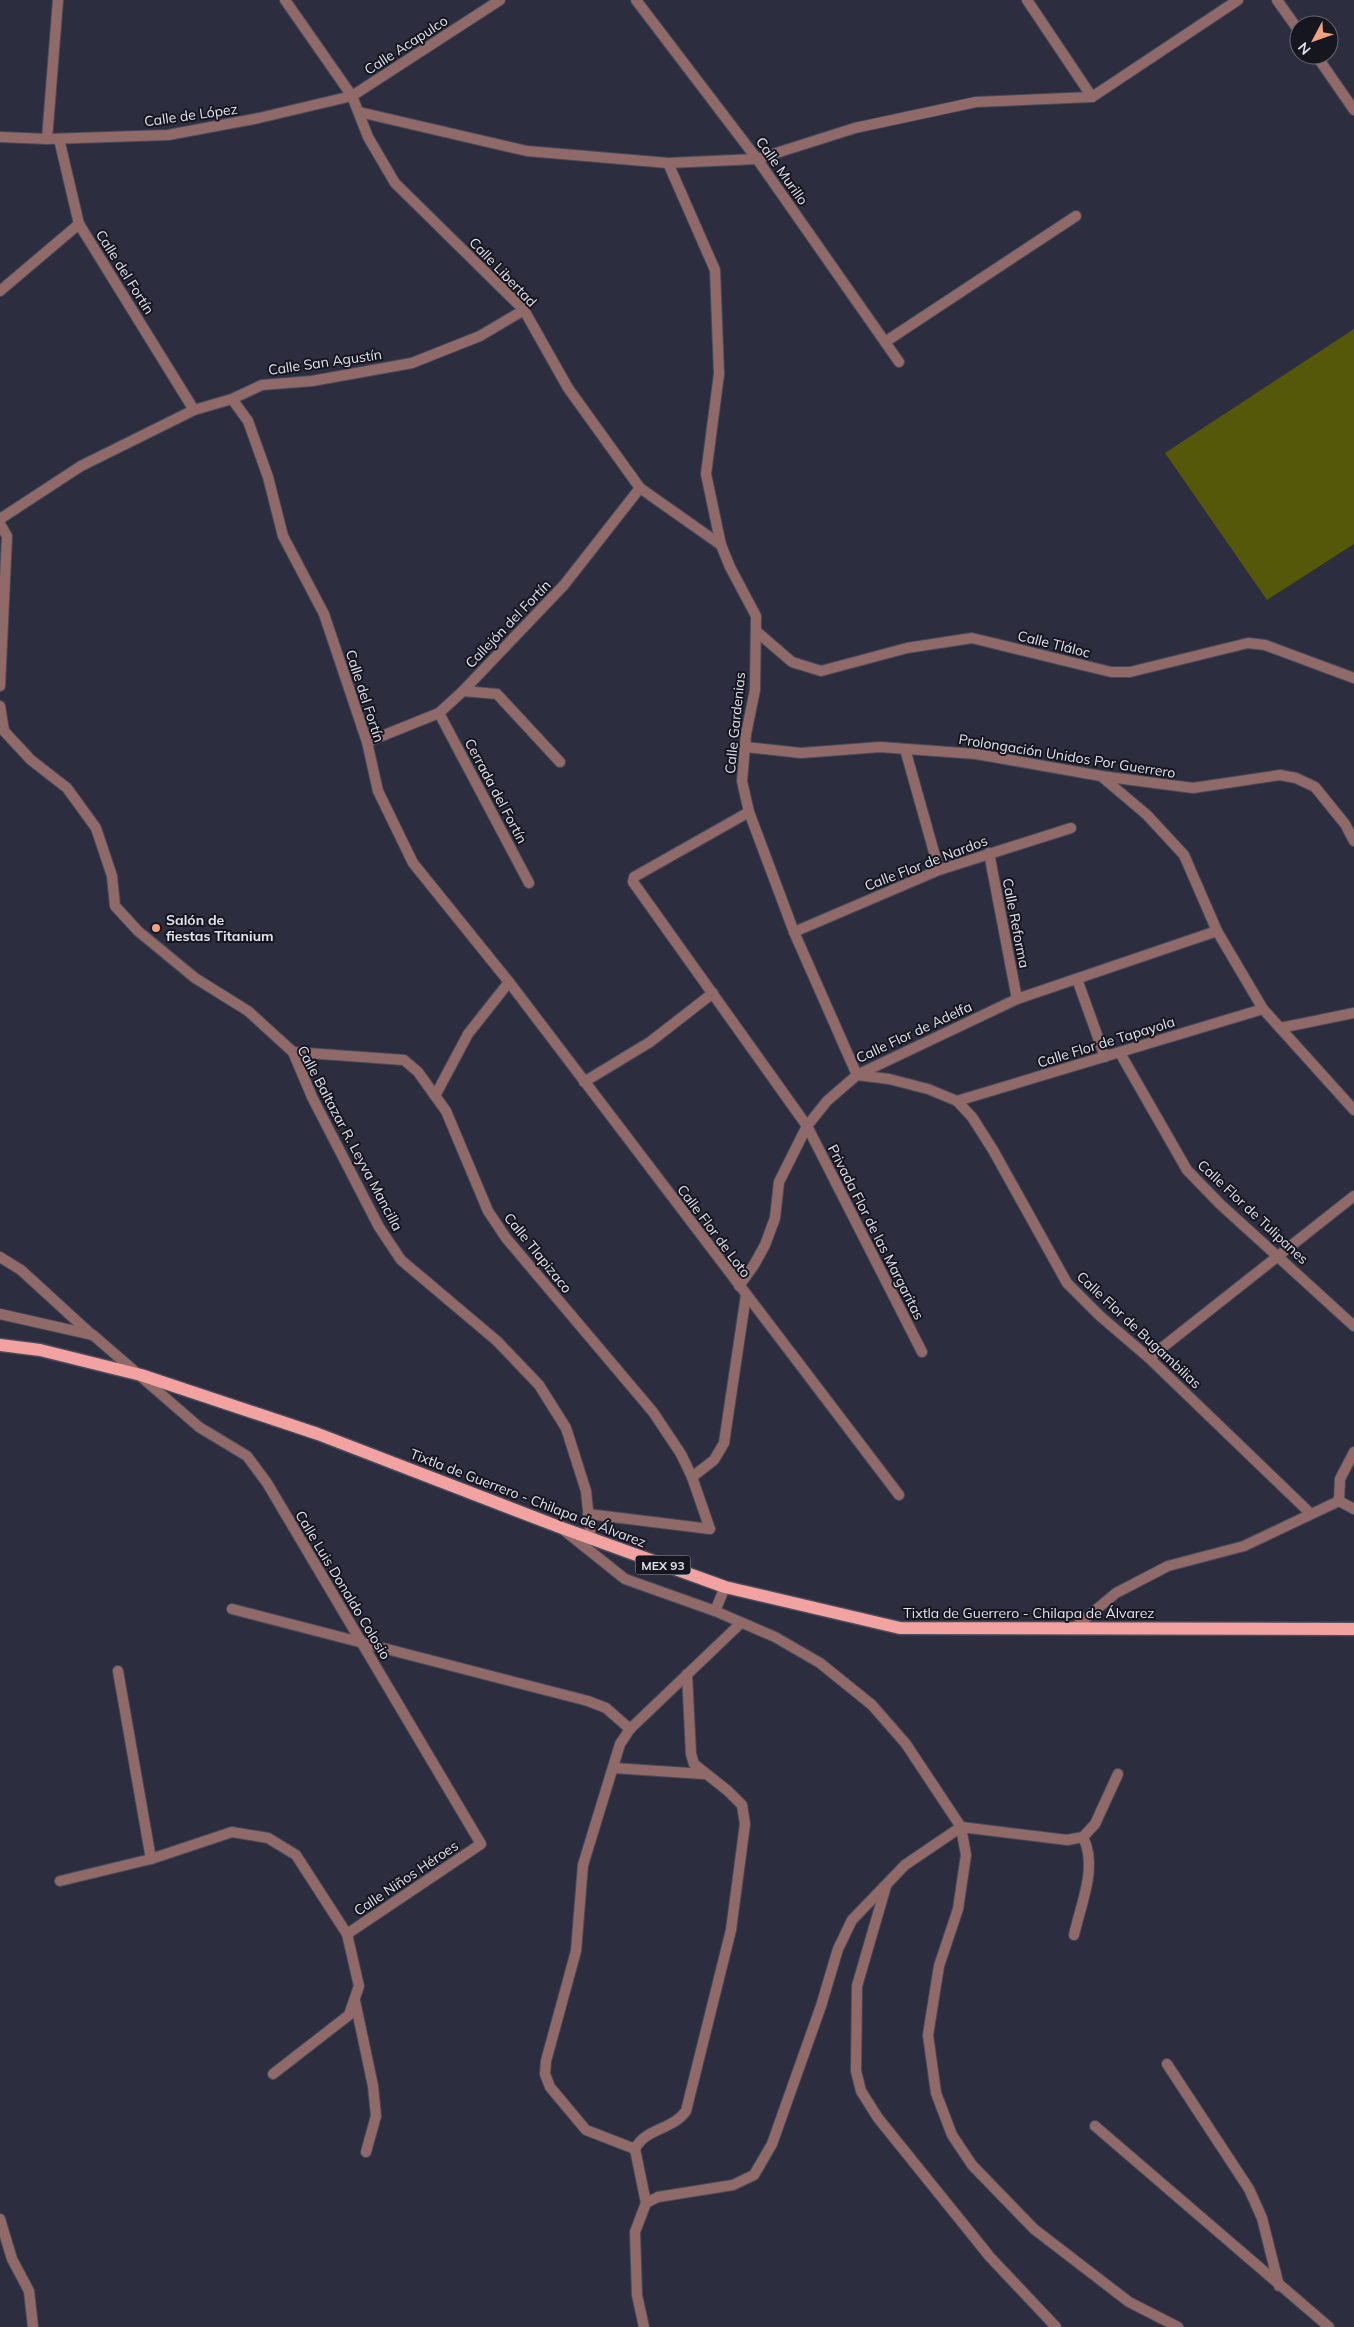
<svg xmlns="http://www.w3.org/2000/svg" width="1354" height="2327" font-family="Mulish,sans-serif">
<rect width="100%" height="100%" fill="#2c2d3f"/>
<!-- green -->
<path fill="#555809" d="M1354,329V544L1267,600L1165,453Z"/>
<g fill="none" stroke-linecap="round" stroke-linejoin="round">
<defs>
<g id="minor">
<path d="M285,0L352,96L368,137L395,183L524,310L568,388L640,488L721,545"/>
<path d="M636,0L757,159L899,362"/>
<path d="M1027,0L1092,97"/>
<path d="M1277,0L1299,31"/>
<path d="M1316,55L1354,110"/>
<path d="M359,112L527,151L668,163L757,159L855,128L976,102L1092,97L1238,0"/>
<path d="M0,137L47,139L168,135L259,118L352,96L500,0"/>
<path d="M47,139L58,0"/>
<path d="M59,139L79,224L194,410"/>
<path d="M668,163L715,270L719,374L706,474L721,545L730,567L756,616L755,690L746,734L742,781L749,812L794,932L857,1075L889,1079L928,1089L957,1101L972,1117L993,1150L1067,1283L1100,1316L1149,1358L1311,1514"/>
<path d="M0,291L79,224"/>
<path d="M885,342L1076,216"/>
<path d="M232,399L248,421L268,477L283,536L324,614L367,742L378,791L413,863L509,982L899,1495"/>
<path d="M0,519L81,466L194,410L232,399L262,385L312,381L412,363L480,336L524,310"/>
<path d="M0,524L7,536L0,686"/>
<path d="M756,631L792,662L821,671L907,648L972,638L1111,672H1130L1248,643L1265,645L1354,678"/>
<path d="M463,691L497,694L560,762"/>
<path d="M0,706L4,731L31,760L67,788L96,828L112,876L115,906L138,931L195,978L248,1011L293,1052L312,1097L379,1227L401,1260L497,1341L539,1385L566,1428L586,1491L591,1539"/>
<path d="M439,713L529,883"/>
<path d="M367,742L439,713L463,691L564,585L640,488"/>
<path d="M745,747L801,753L880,747L976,754L1101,776L1193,788L1280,775L1296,778L1315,787L1345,824L1354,841"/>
<path d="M905,749L939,870"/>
<path d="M1101,776L1147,815L1184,855L1217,931L1263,1009L1354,1110"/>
<path d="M749,812L634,877L633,882L807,1126L922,1352"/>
<path d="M989,853L1017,999"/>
<path d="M794,932L939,870L1071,828"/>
<path d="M1077,979L1105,1057"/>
<path d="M1280,1028L1354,1013"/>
<path d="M293,1052L404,1060L418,1072L446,1111L488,1211L506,1238L653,1412L681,1454L692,1477L710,1529L588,1514"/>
<path d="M1120,1053L1187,1170L1220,1204L1354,1326"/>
<path d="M584,1082L650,1042L713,993"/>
<path d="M435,1096L468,1034L509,982"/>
<path d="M957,1101L1263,1009"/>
<path d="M0,1257L21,1270L92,1335"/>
<path d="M739,1286L754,1265L765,1245L775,1218L779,1182L807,1126L827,1101L857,1075L1017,999L1217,931"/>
<path d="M0,1314L93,1335L199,1427L247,1456L267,1483L481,1844L347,1934"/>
<path d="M1149,1358L1354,1196"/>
<path d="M692,1477L714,1460L724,1443L746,1295"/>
<path d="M1339,1501L1340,1479L1354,1452"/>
<path d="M1339,1501L1354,1509"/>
<path d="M565,1531L625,1579L715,1611L775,1637L820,1663L872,1705L906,1744L961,1827L966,1855L958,1909L939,1966L928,2035L936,2093L952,2135L972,2165L1034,2229L1129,2302L1178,2327"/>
<path d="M232,1609L588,1701L606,1708L630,1729"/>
<path d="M715,1611L725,1587"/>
<path d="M1074,1628L1116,1593L1168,1566L1244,1546L1339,1501"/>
<path d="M118,1671L151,1859"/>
<path d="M613,1768L704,1774"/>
<path d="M60,1881L151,1859L232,1832L268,1838L296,1855L347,1934L359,1986L349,2015L273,2074"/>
<path d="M886,1886L857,1986L856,2071L861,2091L878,2118L990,2257L1056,2327"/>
<path d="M1074,1935C1081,1903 1098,1867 1083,1837"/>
<path d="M355,2001L373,2086L376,2116L366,2152"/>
<path d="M1167,2064L1249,2189L1262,2218L1279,2286"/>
<path d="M1095,2126L1329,2327"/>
<path d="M635,2149L586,2130L550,2087L545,2074L546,2061L576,1951L583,1865L620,1744L630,1729L741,1623"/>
<path d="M646,2203L635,2149C645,2128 673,2130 686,2111L731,1930L745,1824L742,1805L728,1791L694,1764L691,1754L687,1674"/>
<path d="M0,2219L12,2259L29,2291L33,2327"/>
<path d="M644,2327L637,2295L635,2232L646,2203L658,2197L733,2185L754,2175L772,2144L821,2006L838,1949L852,1920L905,1865L961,1827L1067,1840L1083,1837L1095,1824L1118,1774"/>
</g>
<path id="primary" d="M0,1345L40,1350L141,1375L318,1434L562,1528L725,1587L900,1628L1354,1629"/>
</defs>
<!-- minor casing -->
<use href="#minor" stroke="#494a5b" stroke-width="12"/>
<!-- primary casing -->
<use href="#primary" stroke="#494a5b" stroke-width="15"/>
<!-- minor -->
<use href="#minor" stroke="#906a68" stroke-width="10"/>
<!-- primary -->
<use href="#primary" stroke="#f2a3a1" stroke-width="12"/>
</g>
<!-- markers -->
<circle fill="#f2a17e" stroke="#15161e" stroke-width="2" cx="156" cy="928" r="5"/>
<g text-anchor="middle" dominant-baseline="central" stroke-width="4" stroke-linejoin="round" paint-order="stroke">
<!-- shield labels -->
<rect fill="#15161e" stroke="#a4a5b0" stroke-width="1" x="635.5" y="1555.5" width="55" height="19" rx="4"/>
<g font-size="12" font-weight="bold" fill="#e1e2ef">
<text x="663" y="1565">MEX 93</text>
</g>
<!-- street labels -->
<g font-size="14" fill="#e1e2ef" stroke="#15161e">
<text transform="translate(406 45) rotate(-33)">Calle Acapulco</text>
<text transform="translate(191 115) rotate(-8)">Calle de López</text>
<text transform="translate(782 171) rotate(55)">Calle Murillo</text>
<text transform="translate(125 272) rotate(58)">Calle del Fortín</text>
<text transform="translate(503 272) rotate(46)">Calle Libertad</text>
<text transform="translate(325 362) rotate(-8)">Calle San Agustín</text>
<text transform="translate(508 624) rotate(-46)">Callejón del Fortín</text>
<text transform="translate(1054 644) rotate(14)">Calle Tláloc</text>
<text transform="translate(365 696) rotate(72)">Calle del Fortín</text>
<text transform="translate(735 723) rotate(-84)">Calle Gardenias</text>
<text transform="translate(1067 756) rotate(9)">Prolongación Unidos Por Guerrero</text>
<text transform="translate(496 791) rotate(62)">Cerrada del Fortín</text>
<text transform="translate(926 863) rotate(-21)">Calle Flor de Nardos</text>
<text transform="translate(1016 923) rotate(79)">Calle Reforma</text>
<text transform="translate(914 1032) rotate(-25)">Calle Flor de Adelfa</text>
<text transform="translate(1106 1042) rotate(-17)">Calle Flor de Tapayola</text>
<text transform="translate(350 1138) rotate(62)">Calle Baltazar R. Leyva Mancilla</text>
<text transform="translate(1253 1212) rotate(43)">Calle Flor de Tulipanes</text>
<text transform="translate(714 1231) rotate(53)">Calle Flor de Loto</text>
<text transform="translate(876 1232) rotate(63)">Privada Flor de las Margaritas</text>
<text transform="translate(538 1253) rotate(51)">Calle Tlapizaco</text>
<text transform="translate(1139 1330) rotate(43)">Calle Flor de Bugambilias</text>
<text transform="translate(528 1498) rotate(21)">Tixtla de Guerrero - Chilapa de Álvarez</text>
<text transform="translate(343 1585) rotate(59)">Calle Luis Donaldo Colosio</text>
<text x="1029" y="1613">Tixtla de Guerrero - Chilapa de Álvarez</text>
<text transform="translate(406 1878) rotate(-34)">Calle Niños Héroes</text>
</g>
<!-- poi labels -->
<g font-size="14" font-weight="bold" fill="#e1e2ef" stroke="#15161e" text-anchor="start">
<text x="166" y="920">Salón de<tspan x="166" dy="16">fiestas Titanium</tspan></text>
</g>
</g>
<!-- north arrow -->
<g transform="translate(1314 40) rotate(229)"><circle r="24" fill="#15161e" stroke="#676872"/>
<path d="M0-4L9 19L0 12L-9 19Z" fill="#f2a17e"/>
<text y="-8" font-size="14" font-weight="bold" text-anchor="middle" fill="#e1e2ef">N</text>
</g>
</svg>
